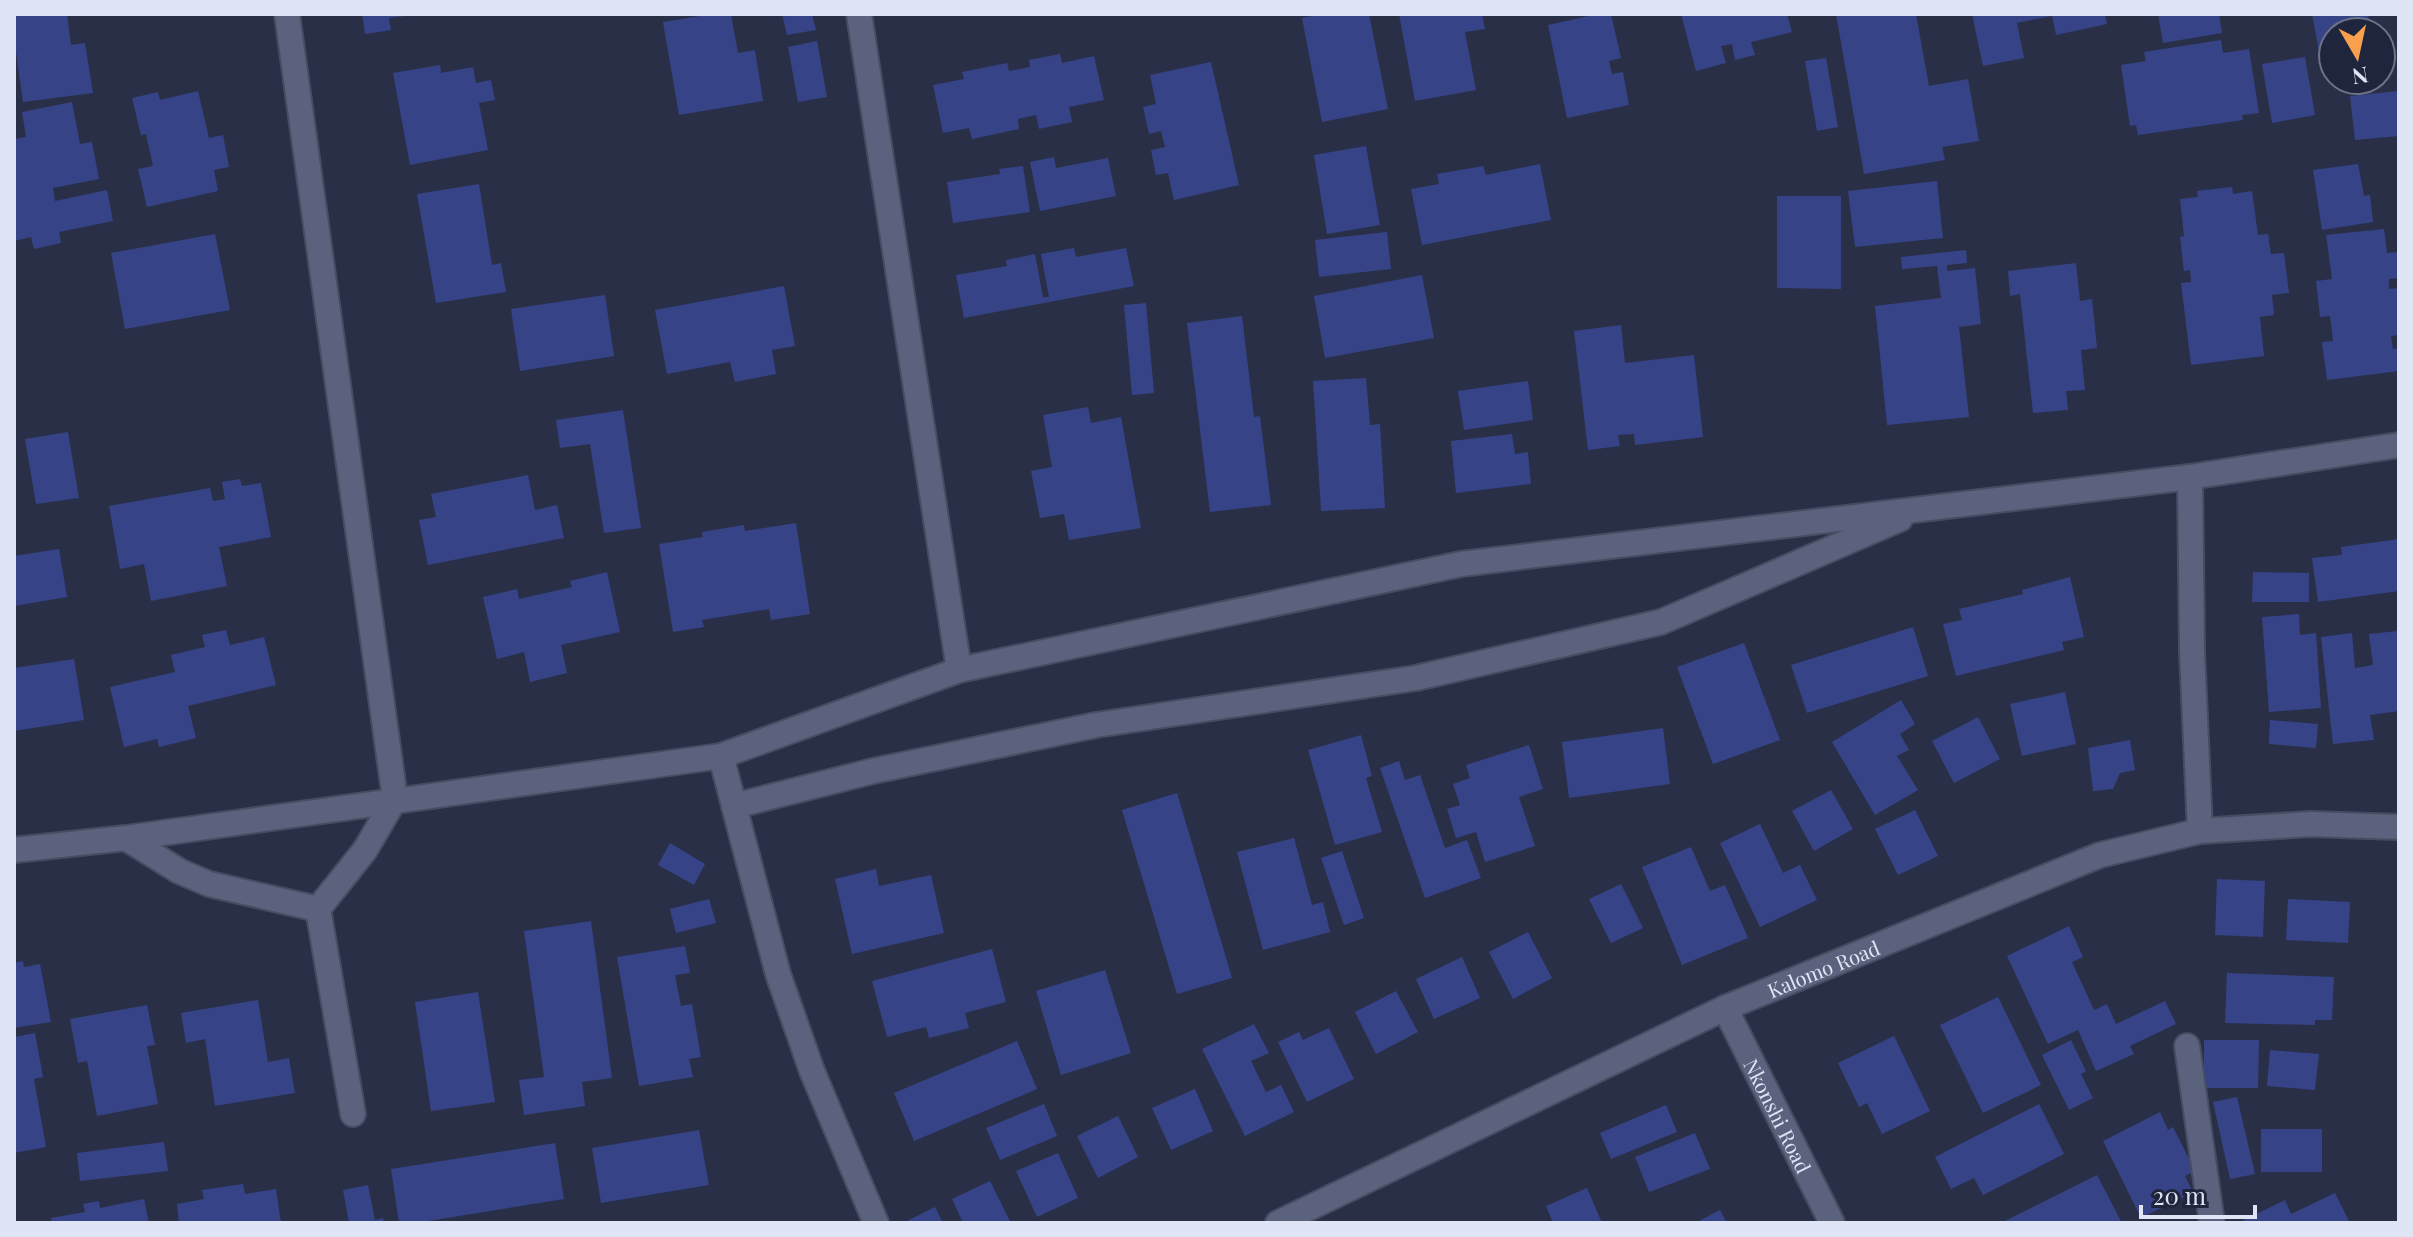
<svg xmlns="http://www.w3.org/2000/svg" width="2413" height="1237" font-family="'Playfair Display',serif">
<rect width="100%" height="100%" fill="#292f47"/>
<!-- building -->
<g fill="#364487">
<path d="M14,14H67L71,45L85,43L93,93L23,102L14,38Z"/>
<path d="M362,14H405V16L389,18L391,30L365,34Z"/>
<path d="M712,14H731L738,53L755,50L763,101L679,115L663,22Z"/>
<path d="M782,14H812L816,30L787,35Z"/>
<path d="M1322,14H1369L1388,109L1322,122L1302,18Z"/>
<path d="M1399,14H1482L1485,29L1465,32L1476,90L1415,101Z"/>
<path d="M1598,14H1611L1621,58L1609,61L1612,74L1623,72L1629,105L1567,118L1548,25Z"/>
<path d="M1681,14H1787L1792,32L1751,42L1755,55L1735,60L1732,44L1721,46L1726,63L1696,71Z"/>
<path d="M1836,14H1916L1929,86L1968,79L1979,141L1942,147L1945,160L1864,174Z"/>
<path d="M1972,14H2105L2107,24L2056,35L2052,16L2017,23L2024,58L1983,66Z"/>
<path d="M2158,14H2219L2222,33L2163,43Z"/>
<path d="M2312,14H2368L2371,32H2333V49L2319,51Z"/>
<path d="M2221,40L2223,53L2249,49L2259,113L2242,115L2243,120L2138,135L2136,125L2130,126L2121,65L2146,61L2144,52Z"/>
<path d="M817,41L827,97L798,102L788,47Z"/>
<path d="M1060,54L1062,63L1094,56L1104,100L1069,107L1072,122L1039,129L1036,115L1018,119L1019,129L972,139L969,128L943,133L933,85L964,79L962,72L1007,63L1009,71L1030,67L1029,60Z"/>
<path d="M2305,57L2315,115L2272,123L2262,64Z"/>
<path d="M1826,58L1838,127L1817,131L1805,61Z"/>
<path d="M1211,62L1239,185L1174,200L1168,173L1156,175L1151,150L1165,147L1161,131L1149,134L1143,107L1156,104L1150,75Z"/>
<path d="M440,65L441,73L473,67L476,83L491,80L495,100L479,103L488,150L410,165L393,73Z"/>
<path d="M198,91L209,138L223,135L229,167L214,170L218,191L147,207L138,169L153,166L146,134L141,135L132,98L158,92L160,100Z"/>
<path d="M2399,91V136L2355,140L2350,96Z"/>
<path d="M72,102L80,144L92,142L99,179L53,188L55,201L107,190L113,221L59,232L61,243L34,249L31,237L14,241V139L26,137L22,112Z"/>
<path d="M1366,146L1380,225L1327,234L1314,155Z"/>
<path d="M1054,157L1056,168L1108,158L1116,196L1040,211L1030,162Z"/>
<path d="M1540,164L1551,220L1422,245L1411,189L1439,184L1437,174L1483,166L1486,175Z"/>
<path d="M2358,164L2364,196L2370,195L2373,222L2322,230L2313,170Z"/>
<path d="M1023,166L1030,212L953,223L947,182L1000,174L999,169Z"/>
<path d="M1937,181L1943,238L1855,247L1848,191Z"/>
<path d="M479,184L492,265L501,263L506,292L436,303L417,194Z"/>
<path d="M2232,187L2233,194L2252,191L2258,235L2268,234L2271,254L2284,253L2289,293L2272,295L2274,315L2260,317L2264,356L2191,365L2181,283L2191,282L2190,270L2184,271L2180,237L2184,236L2180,199L2198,197L2197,191Z"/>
<path d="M1777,196H1841V289L1777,288Z"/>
<path d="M2384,229L2387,253L2399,252V278L2389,279V289L2399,288V335L2391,336L2393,349L2399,348V371L2327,380L2322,342L2333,341L2330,316L2320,317L2316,281L2332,279L2326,235Z"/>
<path d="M1387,232L1391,269L1319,277L1315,240Z"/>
<path d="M215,234L230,310L125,329L111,253Z"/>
<path d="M1074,248L1076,257L1126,248L1134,286L964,318L956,275L1007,266L1006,260L1035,254L1043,297H1049L1041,254Z"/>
<path d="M1966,250L1967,263L1947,265V271L1975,268L1981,324L1959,327L1969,417L1887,425L1875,306L1941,298L1937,266L1902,269L1901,257Z"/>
<path d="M2076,263L2080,301L2092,299L2097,348L2081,350L2085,390L2066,391L2068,410L2033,413L2020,294L2010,296L2008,271Z"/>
<path d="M1422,275L1434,338L1325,358L1314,296Z"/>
<path d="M784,286L795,346L772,350L776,374L735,382L730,362L667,374L655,310Z"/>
<path d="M605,295L614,356L520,371L511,309Z"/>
<path d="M1146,303L1154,393L1132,395L1124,305Z"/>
<path d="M1242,316L1254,417L1260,416L1271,505L1210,512L1187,323Z"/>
<path d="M1621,325L1625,363L1694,355L1703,437L1635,445L1634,434L1618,435L1620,446L1588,450L1574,331Z"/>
<path d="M1366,378L1370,425L1380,424L1385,508L1321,511L1313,381Z"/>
<path d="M1528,381L1533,420L1464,430L1458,391Z"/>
<path d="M1088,407L1091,423L1121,417L1141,528L1069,540L1064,514L1040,518L1031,471L1052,467L1043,415Z"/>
<path d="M623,410L641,528L604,533L590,444L560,448L556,420Z"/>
<path d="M68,432L79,498L36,504L25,439Z"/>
<path d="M1512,434L1515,454L1528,452L1531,484L1456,493L1451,441Z"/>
<path d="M528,475L535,510L557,505L564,538L428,565L419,520L436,517L431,494Z"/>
<path d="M240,479L242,486L261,483L271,537L219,547L227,586L151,601L144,564L120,569L109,506L210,488L213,501L225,499L222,482Z"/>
<path d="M796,523L810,614L771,620L769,609L702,620L704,627L673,632L659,544L703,537L702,532L744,525L745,531Z"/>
<path d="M2399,539V591L2318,602L2312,558L2342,555L2341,547Z"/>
<path d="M59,549L67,597L14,606V556Z"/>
<path d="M607,572L620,632L561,645L567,673L530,682L524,652L497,659L483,597L517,589L519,599L572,587L570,581Z"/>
<path d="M2253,572L2309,573V602H2252Z"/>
<path d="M2070,577L2084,637L2062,642L2064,650L1956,676L1943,624L1962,620L1959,609L2023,594L2022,590Z"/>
<path d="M2299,614L2300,635L2316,633L2321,708L2269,712L2262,617Z"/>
<path d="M1913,627L1928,676L1807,713L1791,665Z"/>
<path d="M226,630L230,645L264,637L276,685L188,706L196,738L159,747L157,739L124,747L110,687L175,672L171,655L205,647L202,635Z"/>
<path d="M2398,631L2399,711L2370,715L2374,740L2333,744L2321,637L2352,633L2355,668L2373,665L2369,634Z"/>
<path d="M1744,643L1780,740L1713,764L1677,667Z"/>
<path d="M74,659L84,720L14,731V668Z"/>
<path d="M2065,692L2076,744L2022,756L2010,704Z"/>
<path d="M1901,700L1915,724L1900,734L1909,750L1897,756L1918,790L1875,815L1832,742Z"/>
<path d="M1978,717L2000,759L1954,783L1932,741Z"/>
<path d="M2270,720L2318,724L2316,748L2269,744Z"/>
<path d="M1663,728L1670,784L1569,798L1562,742Z"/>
<path d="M1361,735L1372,776L1366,778L1382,832L1335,845L1308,750Z"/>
<path d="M2130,740L2135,770L2120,773L2113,789L2093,791L2088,748Z"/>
<path d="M1529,745L1543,789L1519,797L1535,846L1485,862L1476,832L1456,838L1447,809L1460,805L1453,784L1470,778L1466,765Z"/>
<path d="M1399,761L1405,780L1420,775L1445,848L1467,840L1481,878L1425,898L1380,768Z"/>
<path d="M1831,790L1853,829L1814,851L1792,811Z"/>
<path d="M1177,793L1232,978L1177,994L1122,810Z"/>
<path d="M1915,810L1938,856L1898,875L1875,829Z"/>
<path d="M1760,824L1783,873L1800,865L1817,900L1760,927L1720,843Z"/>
<path d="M1294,838L1312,905L1323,902L1330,932L1263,950L1237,852Z"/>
<path d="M670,843L705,864L694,885L658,865Z"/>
<path d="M1691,847L1710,891L1725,885L1748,938L1682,965L1642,867Z"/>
<path d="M1342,851L1364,918L1344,925L1321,858Z"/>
<path d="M876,869L879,886L931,875L944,933L852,954L835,879Z"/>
<path d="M2217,879L2265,881L2263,937L2215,935Z"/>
<path d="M1621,884L1643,928L1611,943L1589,899Z"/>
<path d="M709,899L716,923L676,933L670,909Z"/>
<path d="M2288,899L2350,902L2348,943L2286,940Z"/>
<path d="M591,921L612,1078L582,1082L585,1106L524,1115L519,1080L544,1077L524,931Z"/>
<path d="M2069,926L2083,957L2072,962L2094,1010L2107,1004L2116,1024L2165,1001L2176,1024L2130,1046L2134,1054L2096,1071L2078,1030L2048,1044L2007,956Z"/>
<path d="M1528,932L1552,978L1513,999L1489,952Z"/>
<path d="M685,946L690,973L675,975L681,1006L692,1004L701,1057L689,1059L693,1077L639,1086L617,957Z"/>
<path d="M992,949L1006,1002L965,1013L969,1028L929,1038L926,1027L887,1037L872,981Z"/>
<path d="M1462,957L1480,998L1434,1019L1416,979Z"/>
<path d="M23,961L24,967L40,964L51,1022L14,1028V963Z"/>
<path d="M1105,970L1131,1053L1061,1075L1036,991Z"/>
<path d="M2227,973L2334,977L2332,1020H2315V1025L2225,1023Z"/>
<path d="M1396,991L1418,1032L1376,1054L1355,1012Z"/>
<path d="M478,992L495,1102L431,1111L415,1002Z"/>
<path d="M1998,997L2041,1085L1983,1113L1940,1025Z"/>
<path d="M258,1000L268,1062L289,1058L295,1093L215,1106L205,1039L186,1043L181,1013Z"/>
<path d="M147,1005L155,1045L147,1046L158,1104L97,1116L87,1061L78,1063L70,1019Z"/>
<path d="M1254,1024L1269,1053L1251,1061L1266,1092L1281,1085L1294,1112L1245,1136L1202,1049Z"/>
<path d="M1329,1028L1354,1079L1307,1102L1278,1042L1299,1032L1303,1040Z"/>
<path d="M35,1033L43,1077L34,1079L46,1147L14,1153V1037Z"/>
<path d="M1894,1036L1930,1111L1882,1134L1867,1103L1859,1107L1838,1063Z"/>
<path d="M2071,1040L2086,1071L2081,1074L2093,1098L2069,1110L2042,1055Z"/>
<path d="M2204,1040H2259L2258,1088H2204Z"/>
<path d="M1017,1041L1037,1089L914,1141L894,1093Z"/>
<path d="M2270,1050L2319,1054L2315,1090L2267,1086Z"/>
<path d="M1195,1089L1213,1131L1171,1150L1152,1108Z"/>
<path d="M2237,1097L2255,1174L2230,1179L2213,1102Z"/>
<path d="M1044,1104L1057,1136L1000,1160L986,1128Z"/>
<path d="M2039,1104L2064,1154L1983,1195L1974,1178L1951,1189L1935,1157Z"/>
<path d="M1666,1105L1677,1132L1611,1159L1600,1133Z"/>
<path d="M2160,1112L2168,1130L2173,1127L2195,1171L2185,1176L2193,1192L2141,1218L2103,1141Z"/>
<path d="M1118,1116L1138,1157L1098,1178L1077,1136Z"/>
<rect x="2261" y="1129" width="61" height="43"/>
<path d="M699,1130L709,1185L601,1203L592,1148Z"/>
<path d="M1695,1133L1710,1169L1649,1192L1635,1157Z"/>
<path d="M164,1142L168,1171L80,1181L77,1153Z"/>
<path d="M555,1143L564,1199L416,1223H399L391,1169Z"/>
<path d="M1058,1153L1078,1198L1037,1217L1016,1171Z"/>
<path d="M2097,1175L2122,1223H2001Z"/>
<path d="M990,1181L1011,1223H963L952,1199Z"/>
<path d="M243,1184L245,1194L276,1189L281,1223H179L177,1204L204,1199L202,1190Z"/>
<path d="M368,1185L375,1220L383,1218L384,1223H349L343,1190Z"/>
<path d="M1587,1188L1602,1223H1553L1546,1206Z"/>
<path d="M2335,1193L2350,1223H2238L2285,1200L2291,1214Z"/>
<path d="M144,1199L149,1223H52L51,1218L85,1212L83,1204L99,1201L100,1208Z"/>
<path d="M935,1207L943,1223H903Z"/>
<path d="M1720,1210L1727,1223H1695Z"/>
</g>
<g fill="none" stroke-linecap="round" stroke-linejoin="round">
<defs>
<g id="street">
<path d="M287,14L395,799L365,850L318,909"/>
<path d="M859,14L959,670"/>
<path d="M2190,477L2192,651L2200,831"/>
<path d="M721,756L778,974L812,1071L876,1223"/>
<path d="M734,806L873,771L1096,725L1416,678L1661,622L1900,519"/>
<path d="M126,838L179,871L209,884L318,909"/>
<path d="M14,850L126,838L721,756L959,670L1461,564L2190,477L2399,445"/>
<path d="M318,909L353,1114"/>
<path id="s1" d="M1725,1008L1832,1223"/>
<path d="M2187,1046L2212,1223"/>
<path id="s2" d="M1278,1223L1725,1008L2100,855L2200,831L2310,824L2399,827"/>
</g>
</defs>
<!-- street casing -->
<use href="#street" stroke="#474d61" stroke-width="28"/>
<!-- street -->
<use href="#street" stroke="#5a627d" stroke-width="24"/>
</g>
<g text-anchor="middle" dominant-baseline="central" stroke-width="7" stroke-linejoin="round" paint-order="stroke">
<!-- street labels -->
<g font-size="20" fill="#e0e5f5" stroke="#1f253d">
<text stroke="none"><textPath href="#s2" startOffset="602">Kalomo Road</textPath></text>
<text stroke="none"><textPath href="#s1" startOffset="120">Nkonshi Road</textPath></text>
</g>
</g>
<!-- border -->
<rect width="2413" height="1237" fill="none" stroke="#e0e5f5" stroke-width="32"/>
<!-- north arrow -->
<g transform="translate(2357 56) rotate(171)"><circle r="38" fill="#1f253d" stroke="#6c7287" stroke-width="2"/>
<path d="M0-6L14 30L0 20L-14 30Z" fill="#f8a04b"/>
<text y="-12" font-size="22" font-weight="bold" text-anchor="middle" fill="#e0e5f5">N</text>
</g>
<!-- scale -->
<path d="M2141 1205v12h114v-12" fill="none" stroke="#e0e5f5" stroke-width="4"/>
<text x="2153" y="1205" font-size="24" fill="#e0e5f5" stroke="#1f253d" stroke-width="6" paint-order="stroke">20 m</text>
</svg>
